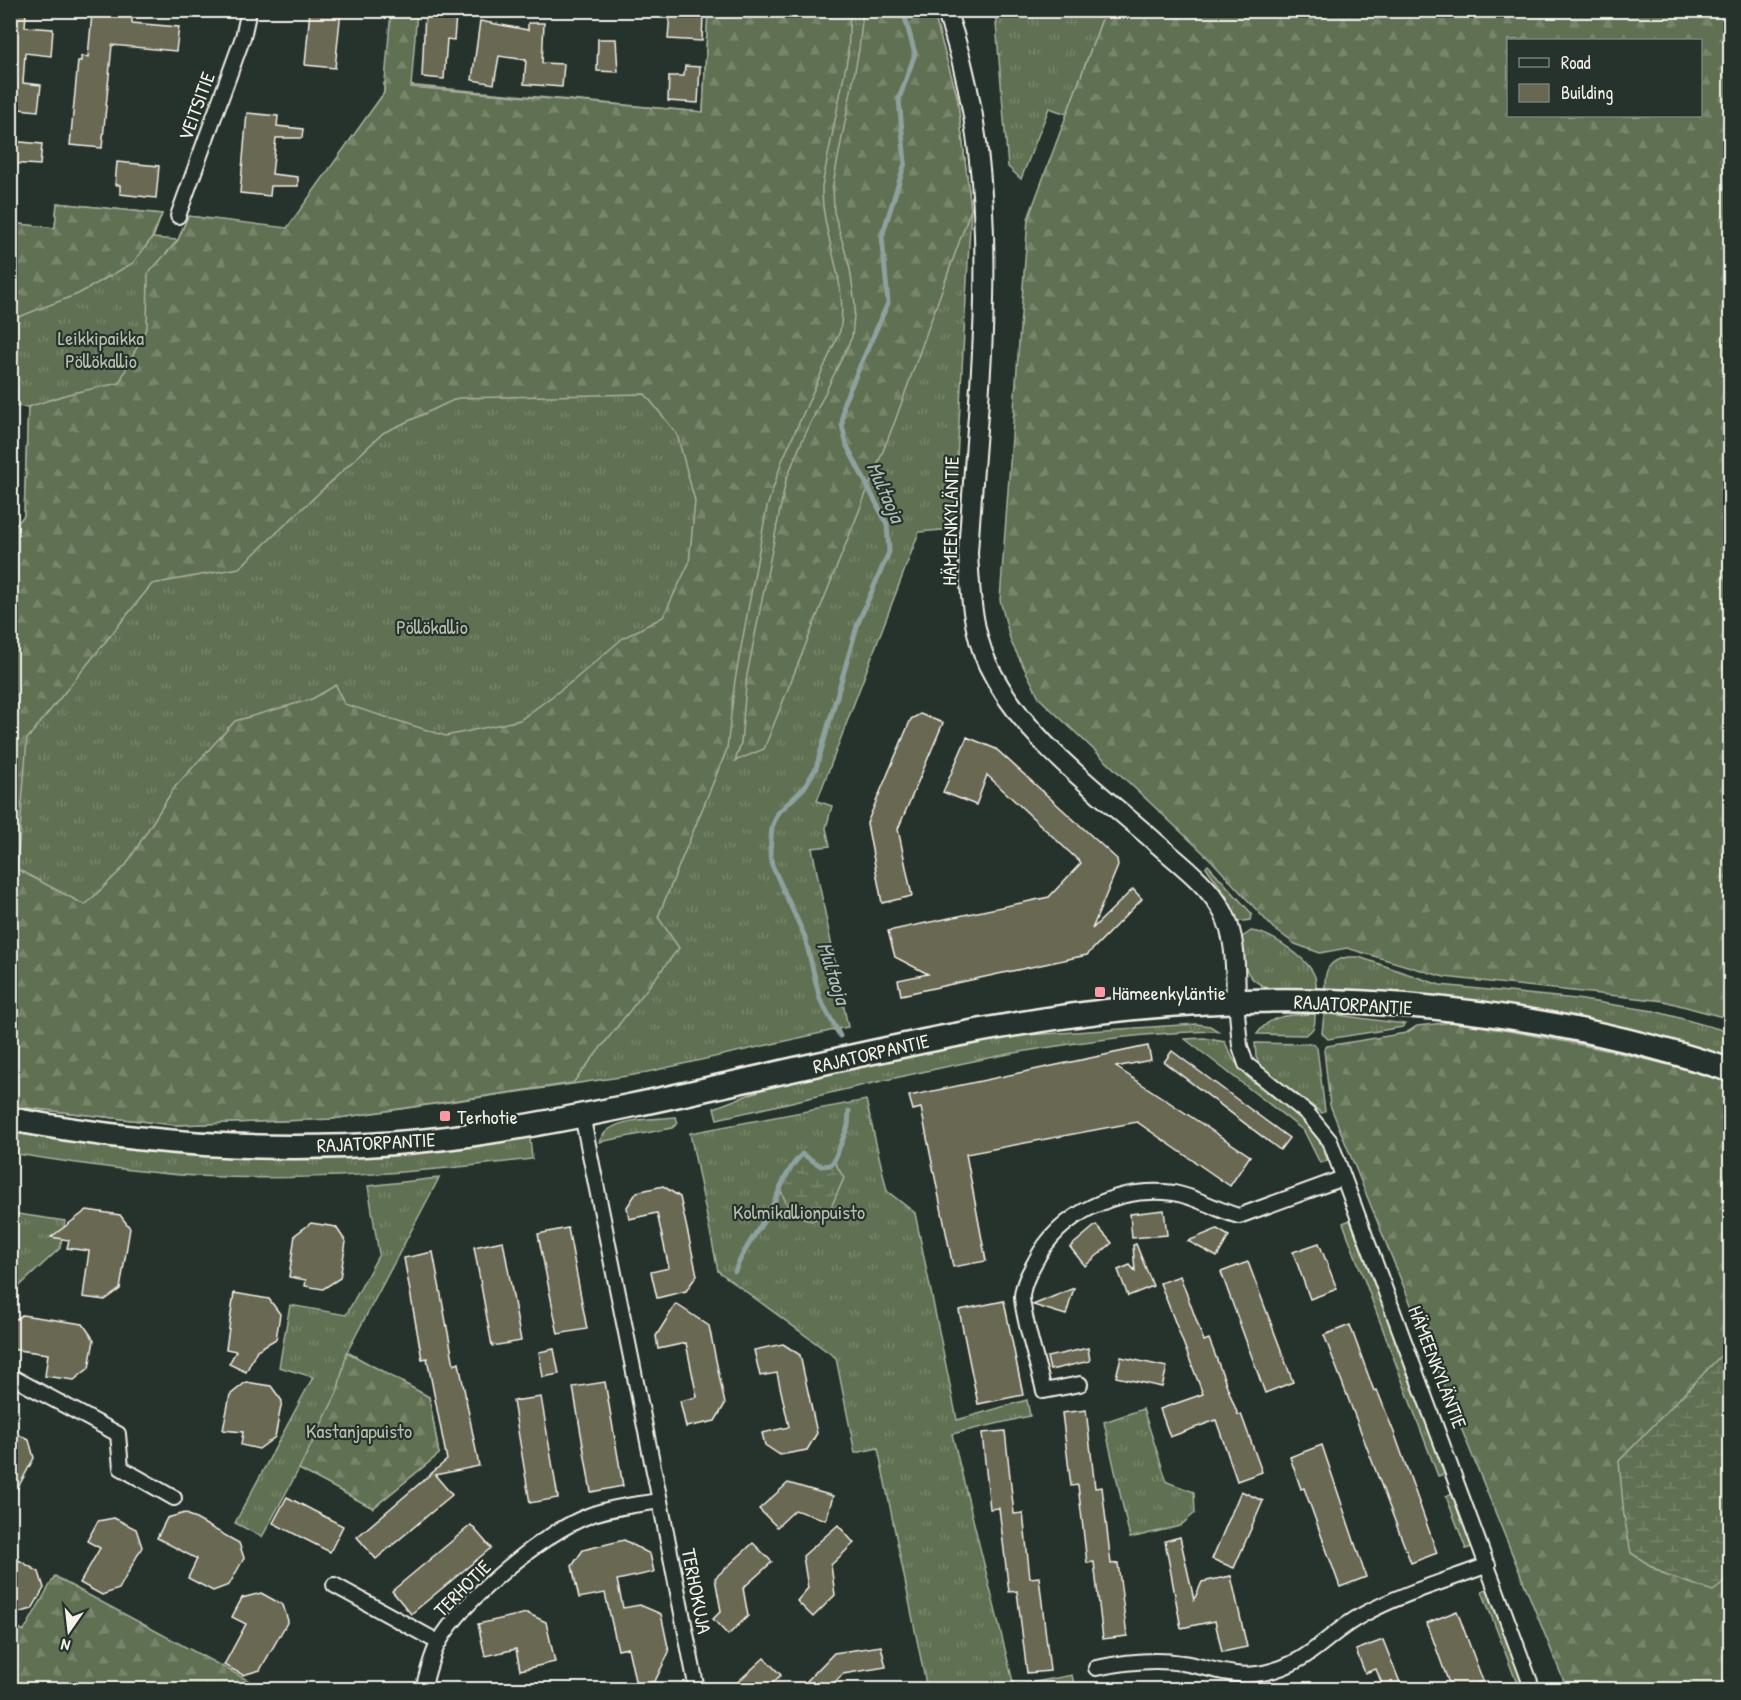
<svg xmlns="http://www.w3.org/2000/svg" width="1741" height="1700" font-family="'Patrick Hand',sans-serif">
<defs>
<pattern id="grass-tufts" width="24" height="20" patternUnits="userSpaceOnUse" patternTransform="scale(1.5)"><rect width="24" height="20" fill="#617052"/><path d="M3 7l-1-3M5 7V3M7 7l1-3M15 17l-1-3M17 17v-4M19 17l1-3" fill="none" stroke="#78856b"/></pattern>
<pattern id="forest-firs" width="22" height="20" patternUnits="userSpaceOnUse" patternTransform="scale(1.5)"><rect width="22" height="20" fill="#617052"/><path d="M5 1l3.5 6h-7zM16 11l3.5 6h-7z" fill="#78856b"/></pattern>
<pattern id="wetland-marsh" width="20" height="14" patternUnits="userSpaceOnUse" patternTransform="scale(1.5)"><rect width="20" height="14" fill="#617052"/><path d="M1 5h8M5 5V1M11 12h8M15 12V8" fill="none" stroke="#78856b"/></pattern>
</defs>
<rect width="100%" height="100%" fill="#26332d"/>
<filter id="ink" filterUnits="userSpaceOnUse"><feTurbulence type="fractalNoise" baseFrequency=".0167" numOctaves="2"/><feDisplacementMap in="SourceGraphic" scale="12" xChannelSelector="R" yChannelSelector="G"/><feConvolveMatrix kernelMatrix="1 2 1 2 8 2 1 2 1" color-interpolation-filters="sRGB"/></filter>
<g filter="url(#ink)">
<!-- grass -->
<g fill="url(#grass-tufts)" stroke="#aab09d" stroke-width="1.5">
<path d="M708,11H933L957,96L971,209L953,529L919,532L817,801L832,806L826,828L830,846L812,848L848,1027L634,1075L332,1119L175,1125L11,1106L10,531L24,516L28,407L11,406V223L55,228L57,203L162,214L153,238L178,240L188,216L287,229L384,93V83L703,112Z"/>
<path d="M995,11H1105L1067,114L1049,108L1021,179L1008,167Z"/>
<path d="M1208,865L1252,914L1250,920L1237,922L1226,895L1206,867Z"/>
<path d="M1251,931C1270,932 1309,959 1315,977C1316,981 1316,987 1317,991C1293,991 1254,995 1245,966C1242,958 1242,947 1241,938Z"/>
<path d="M1348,957H1359L1440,985L1576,999L1654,1011L1730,1032V1058L1611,1025L1492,1005L1325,991C1324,972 1327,960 1348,957Z"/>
<path d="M1315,1014C1315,1025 1315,1030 1305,1035L1257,1034C1271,1013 1292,1015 1315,1014Z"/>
<path d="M1330,1014L1405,1024L1403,1027L1328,1039L1322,1033L1324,1015Z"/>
<path d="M1197,1024L1210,1026L1218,1031C1049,1034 881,1083 717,1119L714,1108L774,1085L961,1043L998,1037Z"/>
<path d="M1204,1038L1225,1042C1244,1091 1280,1093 1311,1127C1319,1137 1323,1149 1328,1161L1320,1163L1304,1131L1185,1039Z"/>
<path d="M1255,1043L1313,1044L1317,1048L1325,1111L1322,1113L1261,1067L1256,1057Z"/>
<path d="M866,1100L887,1191L915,1213L957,1420L1027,1400L1030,1416L952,1434L1014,1686L1072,1675L1075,1689H927L878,1448L855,1453L836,1358L718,1271L690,1133Z"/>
<path d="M676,1117L678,1123L672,1128L599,1142C609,1116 652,1120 676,1117Z"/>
<path d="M10,1132C102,1148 197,1161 290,1158C371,1156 450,1147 530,1138L532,1159C421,1172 308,1182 196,1176C133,1172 72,1163 11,1153Z"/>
<path d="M439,1178L347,1352L429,1397L439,1454L373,1508L299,1469L262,1537L235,1523L313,1377L279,1367L290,1305L346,1315L379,1254L368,1186Z"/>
<path d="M11,1213L65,1221L60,1248L11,1294Z"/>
<path d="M1350,1220L1447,1473L1438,1476L1343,1223Z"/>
<path d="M1143,1409L1167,1482L1194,1492L1195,1513L1180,1526L1130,1538L1104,1422Z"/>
<path d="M1454,1492L1474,1546L1466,1549L1446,1496Z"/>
<path d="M1490,1587L1528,1689H1519L1482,1591Z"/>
</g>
<!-- forest -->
<g fill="url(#forest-firs)" stroke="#aab09d" stroke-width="1.5" fill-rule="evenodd">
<path d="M391,11H417L411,87L703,112L708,11H850L848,55L822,186C821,236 849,281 840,331L782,461L767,507L735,680L727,749L658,917L679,948L573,1083L332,1119L175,1125L11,1106L10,531L24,516L28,407L68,394L119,383L147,327L148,274L178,240L188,216L287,228L384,93ZM645,394L677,434L695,501L689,563L663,617L623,638L574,680L520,720L446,736L344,704L336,685L312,699L235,721L174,788L126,865L85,905L17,869L27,739L152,584L239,568L383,433L458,398Z"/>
<path d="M863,11H933L957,96L971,209L895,421L764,749L735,761L741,743L747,675L786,480L802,441L852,337L855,304L850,269L834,212L833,184L859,50Z"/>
<path d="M1105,11H1730V1019L1664,1001L1444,977L1347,948L1320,953L1295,944L1273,928L1212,861L1040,699L1011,642L1000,600L1028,219ZM1700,40V116H1508V40Z"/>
<path d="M57,203L162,214L152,238L133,263L78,294L11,320V223L55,228Z"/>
<path d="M1453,1022C1547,1036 1638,1055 1730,1081V1689H1567L1330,1105L1324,1050L1327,1046L1406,1033L1417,1026Z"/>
<path d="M347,1352L429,1397L439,1454L373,1508L299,1469L337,1393Z"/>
<path d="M55,1576L66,1583L264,1689H11V1624L24,1631Z"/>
</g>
<!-- wetland -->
<g fill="url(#wetland-marsh)" stroke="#aab09d" stroke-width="1.5">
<path d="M802,1154L821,1166L830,1165L834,1161L844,1178L828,1214L811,1221L790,1212L779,1186L793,1164Z"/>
<path d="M1730,1346V1578L1713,1591L1665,1575L1631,1553L1624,1516L1619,1461Z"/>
</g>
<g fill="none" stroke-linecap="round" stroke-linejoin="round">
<!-- stream -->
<g stroke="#8da19f" stroke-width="5">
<path d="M840,1036L820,999L805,937L772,865L770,852L772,827L778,813L804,788L816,768L858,623L889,552L887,524L847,446L842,425L844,402L888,303L882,236L905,163L899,99L915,54L903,10"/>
<path d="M735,1271C744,1247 758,1232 770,1210C781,1190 785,1171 802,1154L821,1166L830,1165L834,1161L848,1126L849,1111"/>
</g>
</g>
<!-- building -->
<g fill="#686752" stroke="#f4f1e8" stroke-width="1.5">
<path d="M310,10H341L335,68L305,65Z"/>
<path d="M10,11L26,12L25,27L53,29L51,56L25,53L23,83L41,85L38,111L10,108Z"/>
<path d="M425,13L456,15L454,40L447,39L444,79L422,77Z"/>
<path d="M670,13L703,15L702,41L668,39Z"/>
<path d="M92,14L132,18V23L179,27L176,51L112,45L102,148L70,145L78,61H81V56L88,57Z"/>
<path d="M480,21L528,30V23H544L542,63L564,64L562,87L524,84L526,60L499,56L494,84L472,80Z"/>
<path d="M598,39H616L618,72L597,71Z"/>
<path d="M685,66L700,67L698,103L668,101L669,76H684Z"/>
<path d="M247,113L278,116L277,126L303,129L302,138H276L272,174L298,177V186H271L270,196L240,193Z"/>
<path d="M10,141L42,144L40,165L10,163Z"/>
<path d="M117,162L159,166L156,198L120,194V185H115Z"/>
<path d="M920,714L943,723L898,829L912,896L882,903L867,823L911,719Z"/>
<path d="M967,737L996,749L1117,859L1118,866L1092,929L1133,889L1142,899L1087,955L901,995L898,980L928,974L895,957L888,931L1049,897L1081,863L987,775L976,805L943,792Z"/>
<path d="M1148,1046L1151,1060L1116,1067L1250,1156L1230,1186L1137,1122L966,1154L986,1261L953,1267L921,1108L913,1110L909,1096Z"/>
<path d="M1172,1051L1289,1138L1280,1150L1164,1062Z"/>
<path d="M663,1186L680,1197L697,1275L686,1291L657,1298L651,1272L669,1268L657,1213L629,1219L627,1207L637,1192Z"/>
<path d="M87,1210L120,1215L130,1228L120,1289L105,1300L83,1297L89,1251L67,1248L69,1240L51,1237Z"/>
<path d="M1164,1210L1167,1235L1132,1238L1130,1214Z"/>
<path d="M311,1223L336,1227L346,1242L340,1278L323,1289L305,1286L306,1280L289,1277L295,1235Z"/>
<path d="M1096,1225L1112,1243L1085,1266L1070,1247Z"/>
<path d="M568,1228L587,1329L558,1334L538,1234Z"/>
<path d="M1217,1229L1229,1236L1217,1257L1188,1241Z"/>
<path d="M503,1241L521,1341L492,1346L474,1247Z"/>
<path d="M1319,1243L1337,1289L1310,1299L1293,1252Z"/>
<path d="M1136,1244L1153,1286L1128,1296L1118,1270L1130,1265L1135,1271L1133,1245Z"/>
<path d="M433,1252L454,1365L459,1363L479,1466L435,1475L452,1495L376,1559L357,1537L447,1460L427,1358L422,1359L404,1258Z"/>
<path d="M1248,1262L1293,1382L1265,1393L1221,1272Z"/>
<path d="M1180,1276L1204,1341L1209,1339L1238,1415L1241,1414L1262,1472L1237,1481L1216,1420L1170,1437L1160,1409L1203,1394L1160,1283Z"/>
<path d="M1074,1288L1066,1315L1033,1305Z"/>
<path d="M234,1293L269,1299L280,1314L276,1339L257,1350L246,1372L229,1364L236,1351L226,1349Z"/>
<path d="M1004,1301L1023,1395L978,1404L959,1310Z"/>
<path d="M676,1304L709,1326L725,1404L715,1421L686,1427L680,1401L697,1397L686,1343L658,1349L656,1336Z"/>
<path d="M22,1315L83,1324L94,1340L89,1368L74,1380L45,1376L48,1354L10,1349V1323Z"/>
<path d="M1350,1325L1374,1391L1377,1390L1395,1435L1437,1553L1411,1563L1324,1335Z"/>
<path d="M783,1344L800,1355L817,1433L807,1450L780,1455L765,1445L762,1433L789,1427L777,1373L760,1376L754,1350Z"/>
<path d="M1088,1348L1090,1361L1050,1370L1047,1357Z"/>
<path d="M554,1349L559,1374L543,1377L539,1352Z"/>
<path d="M1121,1357L1167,1367L1162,1387L1116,1377Z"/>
<path d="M246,1382L271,1386L282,1401L275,1437L259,1449L241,1445L243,1432L223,1430L230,1395Z"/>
<path d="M605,1382L623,1486L591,1492L573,1387Z"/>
<path d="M541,1397L558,1498L530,1503L513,1401Z"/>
<path d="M1086,1410L1095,1488L1102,1487L1111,1564L1118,1563L1127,1636L1103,1639L1094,1562L1087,1563L1078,1485L1071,1486L1062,1413Z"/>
<path d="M10,1430L29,1440L34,1458L10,1502Z"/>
<path d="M1005,1431L1014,1514L1023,1513L1030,1578L1039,1577L1050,1671L1027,1673L1017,1591L1009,1592L999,1508L990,1509L982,1433Z"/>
<path d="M1322,1445L1366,1577L1340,1587L1304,1488L1301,1489L1290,1457Z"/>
<path d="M788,1483L833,1496L826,1520L795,1510L777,1527L759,1509Z"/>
<path d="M1241,1491L1263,1501L1234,1568L1212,1559Z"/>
<path d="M287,1497L343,1526L330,1552L273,1523Z"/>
<path d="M185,1513L239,1543L244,1558L229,1585L213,1591L188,1578L197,1559L157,1538L167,1518Z"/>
<path d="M114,1518L136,1529L142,1547L119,1589L102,1595L80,1583L100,1548L87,1541L98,1521Z"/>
<path d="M471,1525L491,1548L411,1614L392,1591Z"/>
<path d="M838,1525L854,1543L831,1565L835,1595L813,1617L797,1601L808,1588L803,1556Z"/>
<path d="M1180,1537L1194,1600L1202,1582L1231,1576L1247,1647L1222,1652L1215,1621L1181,1628L1165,1541Z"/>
<path d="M624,1540L650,1554L654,1572L617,1580L623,1608L640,1605L661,1614L669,1652L655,1681L636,1685L628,1648L618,1650L605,1593L579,1598L572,1566L583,1550Z"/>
<path d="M753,1543L772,1562L743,1588L748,1616L728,1635L713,1619L721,1611L715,1578Z"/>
<path d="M10,1555L39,1572L44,1588L32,1609L10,1615Z"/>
<path d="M261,1593L283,1605L288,1621L260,1670L243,1675L224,1665L246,1624L232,1617L242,1598Z"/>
<path d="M1457,1611L1483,1681L1461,1689H1451L1427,1623Z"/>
<path d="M527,1613L546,1622L555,1662L520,1670L516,1649L485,1656L478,1624Z"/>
<path d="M1383,1640L1401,1685L1387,1689H1384L1376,1669L1365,1673L1356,1650Z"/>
<path d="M881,1646L886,1667L843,1674L828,1689H814L806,1682L834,1653Z"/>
<path d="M764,1658L781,1675L766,1689H730Z"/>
</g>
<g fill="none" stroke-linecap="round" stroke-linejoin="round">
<defs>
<g id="minor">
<path d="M178,216L243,37L249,10"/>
<path d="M1236,1001L1240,1046L1246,1064L1308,1114L1330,1141L1533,1690"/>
<path d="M10,1376L118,1434L121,1468L174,1498"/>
<path d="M1080,1384L1044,1391C1039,1368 1022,1316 1022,1296C1023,1284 1029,1273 1035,1262C1060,1212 1119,1186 1174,1193C1197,1197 1216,1210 1239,1216L1343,1178"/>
<path d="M660,1501L697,1690"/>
<path d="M334,1585L438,1642"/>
<path d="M1096,1668C1124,1662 1153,1658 1182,1663C1210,1667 1234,1679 1263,1673C1312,1663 1324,1635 1364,1614C1403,1593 1446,1581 1488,1565"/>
<path d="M423,1690C427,1674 431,1656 439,1642C464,1599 542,1534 588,1516C611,1507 636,1505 660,1501L582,1115"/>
</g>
<path id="tertiary" d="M946,10C1008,184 979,373 968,553C970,590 972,631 988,665C1023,738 1094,788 1153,840C1176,861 1208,883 1223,912C1237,938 1235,972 1236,1001"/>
<path id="primary" d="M10,1119C168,1149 331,1157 489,1132C706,1098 916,1030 1134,1008C1334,988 1539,1007 1730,1070"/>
</defs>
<!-- minor casing -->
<use href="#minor" stroke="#f4f1e8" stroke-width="18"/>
<!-- tertiary casing -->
<use href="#tertiary" stroke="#f4f1e8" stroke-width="22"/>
<!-- primary casing -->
<use href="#primary" stroke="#f4f1e8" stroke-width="27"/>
<!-- minor -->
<use href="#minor" stroke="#26332d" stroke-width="14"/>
<!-- tertiary -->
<use href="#tertiary" stroke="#26332d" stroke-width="18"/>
<!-- primary -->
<use href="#primary" stroke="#26332d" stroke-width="22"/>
</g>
</g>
<!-- markers -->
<g fill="#ff9aa2" stroke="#26332d" stroke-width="2">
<rect x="1094" y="986" width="12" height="12" rx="3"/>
<rect x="439" y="1110" width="12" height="12" rx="3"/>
</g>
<g text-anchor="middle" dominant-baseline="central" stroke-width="4.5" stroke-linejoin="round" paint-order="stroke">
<!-- street labels -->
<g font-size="20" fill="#f4f1e8" stroke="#26332d">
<text transform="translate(196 106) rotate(-70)">VEITSITIE</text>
<text transform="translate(950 521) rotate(-89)">HÄMEENKYLÄNTIE</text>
<text transform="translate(1353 1004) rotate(3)">RAJATORPANTIE</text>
<text transform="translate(871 1053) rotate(-13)">RAJATORPANTIE</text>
<text transform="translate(376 1142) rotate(-3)">RAJATORPANTIE</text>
<text transform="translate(1438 1367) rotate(69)">HÄMEENKYLÄNTIE</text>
<text transform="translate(462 1588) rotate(-45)">TERHOTIE</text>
<text transform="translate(697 1591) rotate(79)">TERHOKUJA</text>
</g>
<!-- park labels -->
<g font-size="20" fill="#b9bdac" stroke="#26332d">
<text x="101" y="337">Leikkipaikka<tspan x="101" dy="23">Pöllökallio</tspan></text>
<text x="432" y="626">Pöllökallio</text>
<text x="799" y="1211">Kolmikallionpuisto</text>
<text x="359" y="1430">Kastanjapuisto</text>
</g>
<!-- poi labels -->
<g font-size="20" fill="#f4f1e8" stroke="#26332d" text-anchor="start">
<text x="1112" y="992">Hämeenkyläntie</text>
<text x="457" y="1116">Terhotie</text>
</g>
<!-- water labels -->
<g font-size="21" font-style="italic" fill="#afbcb7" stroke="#26332d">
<text transform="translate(886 492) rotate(66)">Multaoja</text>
<text transform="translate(834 973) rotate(72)">Multaoja</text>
</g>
</g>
<!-- margin -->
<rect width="1741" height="1700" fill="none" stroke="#26332d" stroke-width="36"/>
<rect x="18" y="18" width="1705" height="1664" fill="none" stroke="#f4f1e8" stroke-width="2" filter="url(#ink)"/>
<!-- legend -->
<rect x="1507" y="39" width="195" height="78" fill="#26332d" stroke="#787f78" stroke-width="1.5"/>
<rect x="1519" y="58" width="30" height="9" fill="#26332d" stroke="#787f78" stroke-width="1.5"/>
<text x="1561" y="69" font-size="18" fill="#f4f1e8">Road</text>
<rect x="1519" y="84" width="30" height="18" fill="#686752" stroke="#787f78" stroke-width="1.5"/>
<text x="1561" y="99" font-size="18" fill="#f4f1e8">Building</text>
<!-- north arrow -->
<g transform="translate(69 1631) rotate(194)" stroke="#26332d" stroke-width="4.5" paint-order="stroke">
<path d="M0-4.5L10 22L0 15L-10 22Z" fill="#f4f1e8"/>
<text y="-9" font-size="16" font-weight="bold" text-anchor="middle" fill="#f4f1e8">N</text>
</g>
</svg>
